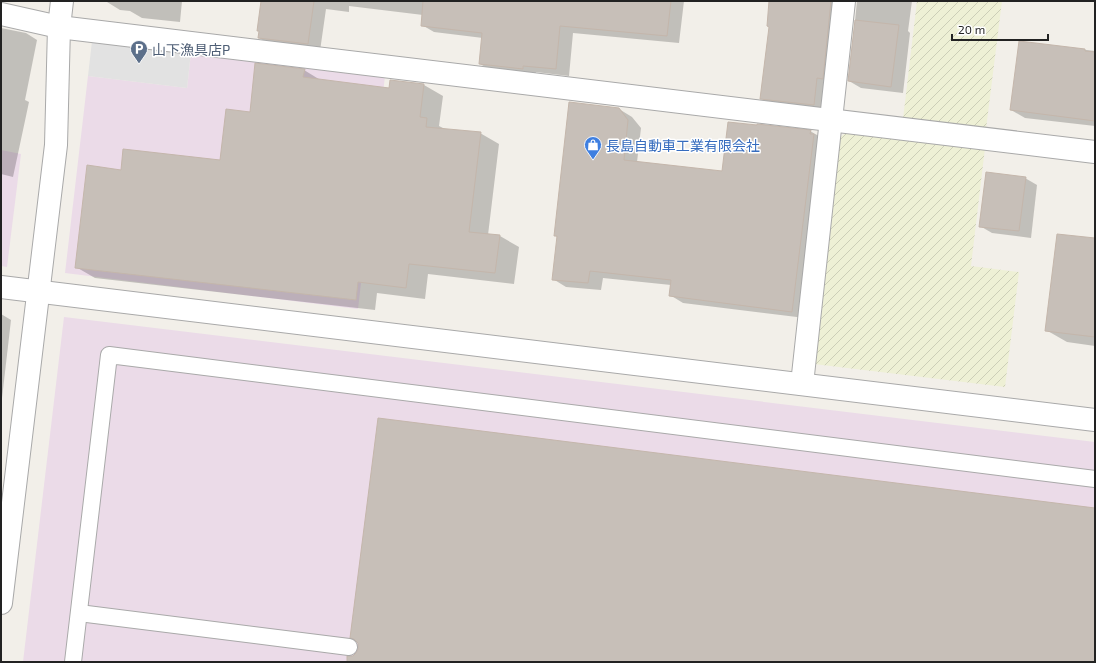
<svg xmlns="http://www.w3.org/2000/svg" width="1096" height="663" font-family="'Exo 2','Noto Sans JP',sans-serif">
<defs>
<pattern id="farmland-furrows" width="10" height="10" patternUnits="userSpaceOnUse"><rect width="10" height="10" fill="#eef0d5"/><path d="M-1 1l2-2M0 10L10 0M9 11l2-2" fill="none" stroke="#ccceb7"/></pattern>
</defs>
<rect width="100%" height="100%" fill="#f2efe9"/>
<!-- industrial -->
<g fill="#ebdbe8">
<path d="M191,52L385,76L358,309L65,273L88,76L187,88Z"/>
<path d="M1,150L21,154L7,267L1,266Z"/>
<path d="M64,317L1095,442V662H23Z"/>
</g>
<!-- farmland -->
<g fill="url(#farmland-furrows)">
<path d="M917,1H1002L986,129L903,119Z"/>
<path d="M847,132L985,148L971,266L1019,272L1005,387L814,364L839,138Z"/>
</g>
<!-- parking -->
<path fill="#e2e2e2" d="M92,41L191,52L187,88L88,76Z"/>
<!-- shadow -->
<g fill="#0003">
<path d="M107,1H182L180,22L142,18L130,11L120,10L107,2Z"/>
<path d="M262,1H684L679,43L573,33L569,76L536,72L535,75L492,71L480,64L483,38L434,32L422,25L423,15L349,6V12L326,9L320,51L271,45L259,38Z"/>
<path d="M770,1H838L826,112L773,105L761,98L770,27Z"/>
<path d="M857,1H912L908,31L910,33L903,93L861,88L849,81Z"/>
<path d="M1,28L26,33L37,40L25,100L29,102L13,177L1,174Z"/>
<path d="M1020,42L1095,51V126L1025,118L1011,110Z"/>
<path d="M304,70L322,81L390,89L424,85L443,96L439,126L447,130L480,133L499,144L488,235L500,236L519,247L514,284L428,274L425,299L377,293L375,310L95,278L76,267L122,171L221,161L251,113Z"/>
<path d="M619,109L632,117L641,128L637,162L723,172L810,131L824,139L805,318L683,303L670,295L671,285L603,278L601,290L566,287L553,279L558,237L555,236Z"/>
<path d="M1025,178L1037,185L1031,238L992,233L980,226Z"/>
<path d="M1095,239V346L1067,342L1046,330Z"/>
<path d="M1,314L11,320L1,407Z"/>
</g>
<!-- building -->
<g fill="#c7bfb8" stroke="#c4b6ab">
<path d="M261,1H314L308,44L258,38L259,31H257Z"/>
<path d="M423,1H671L667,36L560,26L556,69L523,66V69L479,64L482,33L421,26Z"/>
<path d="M769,1H831L823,79L817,78L814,105L760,99L769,27L767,26Z"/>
<path d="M855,20L899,25L891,87L848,81Z"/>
<path d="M1019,41L1085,49V51L1095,52V121L1010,110Z"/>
<path d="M255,63L305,69L303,77L389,88L390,80L424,84L420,117L427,118L426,127L481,132L469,232L500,235L495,273L409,264L406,288L358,282L356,300L75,268L87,165L121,170L123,149L220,160L226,109L250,112Z"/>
<path d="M569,102L619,108L628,120L624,160L722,171L728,122L757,125V124L811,130L810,134H814L792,312L669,296L671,280L590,271L588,283L552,280L557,236H554Z"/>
<path d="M986,172L1026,177L1019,231L979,227Z"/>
<path d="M1057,234L1095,238V337L1045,331Z"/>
<path d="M378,418L1095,508V662H347V656H353L356,653L358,649V643L354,639L350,638Z"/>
</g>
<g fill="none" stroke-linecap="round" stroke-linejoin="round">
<defs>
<g id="service">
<path d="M79,613L349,647"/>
<path d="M73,662L109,355L1095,479"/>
</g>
<g id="minor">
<path d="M1,14L59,27L1095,152"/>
<path d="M802,384L844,1"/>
</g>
<g id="tertiary">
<path d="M1,287L1095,420"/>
<path d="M1,603L56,145L59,27L62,1"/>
</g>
</defs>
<!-- service casing -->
<use href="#service" stroke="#a9a9a9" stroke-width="18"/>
<!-- minor casing -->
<use href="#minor" stroke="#a9a9a9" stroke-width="24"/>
<!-- tertiary casing -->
<use href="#tertiary" stroke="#a9a9a9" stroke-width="24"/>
<!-- service -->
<use href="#service" stroke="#fff" stroke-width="16"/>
<!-- minor -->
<use href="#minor" stroke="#fff" stroke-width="22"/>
<!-- tertiary -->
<use href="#tertiary" stroke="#fff" stroke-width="22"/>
</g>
<!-- icons -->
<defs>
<symbol id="parking-pin" viewBox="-11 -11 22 30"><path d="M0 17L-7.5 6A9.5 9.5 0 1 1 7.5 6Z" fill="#5c6f8a" stroke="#fff"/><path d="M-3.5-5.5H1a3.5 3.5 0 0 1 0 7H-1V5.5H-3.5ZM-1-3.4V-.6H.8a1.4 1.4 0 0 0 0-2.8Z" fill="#fff"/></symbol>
<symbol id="shop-pin" viewBox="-11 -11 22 30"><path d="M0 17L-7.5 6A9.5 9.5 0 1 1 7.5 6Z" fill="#3f7fe0" stroke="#fff"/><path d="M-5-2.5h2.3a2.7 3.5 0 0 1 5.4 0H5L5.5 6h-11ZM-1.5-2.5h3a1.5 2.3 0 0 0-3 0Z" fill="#fff"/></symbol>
</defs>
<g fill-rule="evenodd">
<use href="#parking-pin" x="129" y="39" width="20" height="27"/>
<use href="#shop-pin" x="583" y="135" width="20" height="27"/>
</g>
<g text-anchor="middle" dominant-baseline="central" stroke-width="3" stroke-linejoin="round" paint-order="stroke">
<!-- service labels -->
<g font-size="14" fill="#4e5e75" stroke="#fff" text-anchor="start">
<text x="152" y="49">山下漁具店P</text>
</g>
<!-- shop labels -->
<g font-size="14" fill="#366cbe" stroke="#fff" text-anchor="start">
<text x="606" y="145">長島自動車工業有限会社</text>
</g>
</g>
<!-- border -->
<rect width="1096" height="663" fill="none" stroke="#222222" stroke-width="4"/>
<!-- scale -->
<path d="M952 34v6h96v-6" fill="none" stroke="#222222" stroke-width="2"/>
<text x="958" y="34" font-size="12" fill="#222222" stroke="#ffffff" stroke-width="3" paint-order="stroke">20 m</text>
</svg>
